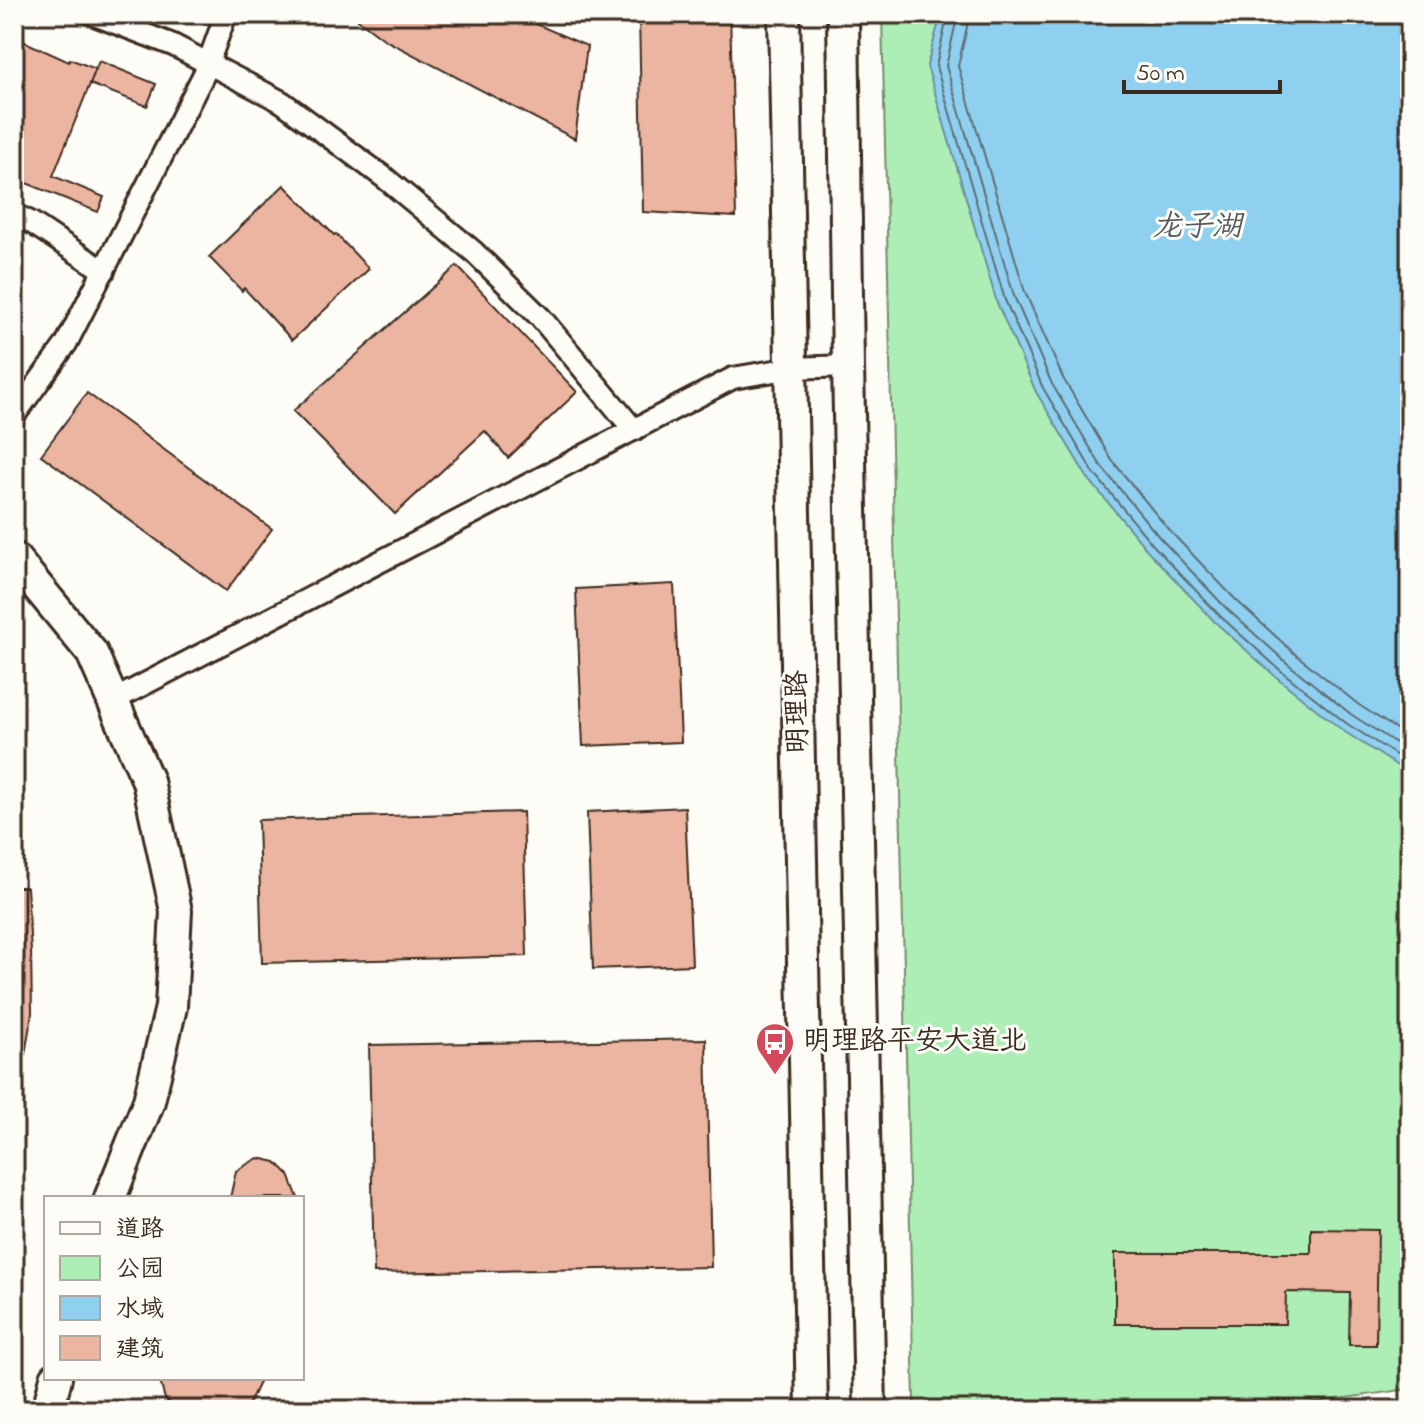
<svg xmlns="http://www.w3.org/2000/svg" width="1424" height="1424" font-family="'Indie Flower','LXGW WenKai TC',sans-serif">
<rect width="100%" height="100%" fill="#fdfcf7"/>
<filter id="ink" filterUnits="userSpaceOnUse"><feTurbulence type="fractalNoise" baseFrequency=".0125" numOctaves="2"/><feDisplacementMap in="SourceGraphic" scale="16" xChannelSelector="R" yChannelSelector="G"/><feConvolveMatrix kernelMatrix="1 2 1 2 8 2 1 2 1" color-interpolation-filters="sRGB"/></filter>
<g filter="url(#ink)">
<!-- green -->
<path fill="#adeeb7" stroke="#748c6a" stroke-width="2" d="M882,14H1410V1389L1260,1410H920L914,1401Z"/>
<!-- water -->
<path fill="#8fd0f1" stroke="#6d8e9d" stroke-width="2" d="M941,14H1410V774L1342,730L1275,676L1215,622L1147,550L1087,477L1036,392L997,303L927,66Z"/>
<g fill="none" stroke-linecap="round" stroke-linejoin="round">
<!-- shore -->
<g stroke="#5d6c72" stroke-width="2">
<path d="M948,14L936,66L1005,300L1043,388L1093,472L1153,545L1220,616L1280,670L1346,723L1410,764"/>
<path d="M958,14L946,66L1014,296L1052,384L1101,466L1160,538L1227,609L1287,663L1352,715L1410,752"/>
<path d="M970,14L958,66L1025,292L1063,378L1111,459L1169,530L1236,600L1294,653L1359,705L1410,738"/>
</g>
</g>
<!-- building -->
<g fill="#ecb5a1" stroke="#3b2a1e" stroke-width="2">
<path d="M351,14H513L587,46L575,139L385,40Z"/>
<path d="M639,14H730L736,217L643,212Z"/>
<path d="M14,37L69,62L70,59L96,69L53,176L104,197L98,212L14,178Z"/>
<path d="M99,61L156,84L147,106L90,84Z"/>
<path d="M284,185L334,235L336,234L369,269L292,340L244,288L242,291L209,257Z"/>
<path d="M457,266L577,392L508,458L485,431L395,514L293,411Z"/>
<path d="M87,393L272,529L226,591L41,455Z"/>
<path d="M674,584L681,742L583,746L576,589Z"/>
<path d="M685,807L692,965L593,969L587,812Z"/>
<path d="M523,812L527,956L262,963L258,820Z"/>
<path d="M14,887H27L31,951L32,1013L23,1066H14Z"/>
<path d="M706,1039L711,1267L374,1273L369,1045Z"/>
<path d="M258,1158L276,1162L289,1175L298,1198H230L236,1171Z"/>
<path d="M1311,1229L1378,1230L1376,1345H1349L1350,1293L1286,1292L1285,1324H1115V1253H1311Z"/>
<path d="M159,1378H261L246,1410H177L165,1399Z"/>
</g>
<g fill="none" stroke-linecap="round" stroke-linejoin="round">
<defs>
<g id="street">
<path d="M92,14L173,45L282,102L385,178L474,252L541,318L634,430"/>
<path d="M14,214L32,223L104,271"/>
<path d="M14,416L66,344L205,72L226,14"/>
<path d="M112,701L733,378L792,368L848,366"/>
</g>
<g id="secondary">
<path d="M784,14L812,1410"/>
<path d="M843,14L848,366L870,1410"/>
<path d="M14,558L92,653L148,781L176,911L171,1007L149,1101L110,1198"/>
<path d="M48,1410L56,1378"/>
</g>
</defs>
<!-- street casing -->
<use href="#street" stroke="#3b2a1e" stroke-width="26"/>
<!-- secondary casing -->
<use href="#secondary" stroke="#3b2a1e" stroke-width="36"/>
<!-- street -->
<use href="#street" stroke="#fdfcf7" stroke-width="20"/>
<!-- secondary -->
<use href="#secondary" stroke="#fdfcf7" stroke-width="30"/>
</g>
</g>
<!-- icons -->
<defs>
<symbol id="bus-pin" viewBox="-11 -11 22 30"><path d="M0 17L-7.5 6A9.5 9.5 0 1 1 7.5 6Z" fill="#d1495b" stroke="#fdfcf7"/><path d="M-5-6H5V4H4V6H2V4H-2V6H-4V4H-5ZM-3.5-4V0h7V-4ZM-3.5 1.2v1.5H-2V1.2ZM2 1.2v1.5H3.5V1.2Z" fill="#fff"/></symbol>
</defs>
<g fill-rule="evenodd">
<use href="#bus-pin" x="753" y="1020" width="44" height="60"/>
</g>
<g text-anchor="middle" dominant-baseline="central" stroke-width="6" stroke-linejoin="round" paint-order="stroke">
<!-- street labels -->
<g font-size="28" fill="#3b2a1e" stroke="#fdfcf7">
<text transform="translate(799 712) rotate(-91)">明理路</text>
</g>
<!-- poi labels -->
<g font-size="28" fill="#3b2a1e" stroke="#fdfcf7" text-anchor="start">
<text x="803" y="1042">明理路平安大道北</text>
</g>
<!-- water labels -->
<g font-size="30" font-style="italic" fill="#545c5d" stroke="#fdfcf7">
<text x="1197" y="228">龙子湖</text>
</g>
</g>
<!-- margin -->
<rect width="1424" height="1424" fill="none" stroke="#fdfcf7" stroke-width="48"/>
<rect x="24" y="24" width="1376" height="1376" fill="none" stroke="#3b2a1e" stroke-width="3" filter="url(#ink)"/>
<!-- legend -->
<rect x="44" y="1196" width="260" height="184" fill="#fdfcf7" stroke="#afa8a0" stroke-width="2"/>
<rect x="60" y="1222" width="40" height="12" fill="#fdfcf7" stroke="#afa8a0" stroke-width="2"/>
<text x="116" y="1236" font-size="24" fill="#3b2a1e">道路</text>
<rect x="60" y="1256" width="40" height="24" fill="#adeeb7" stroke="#afa8a0" stroke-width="2"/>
<text x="116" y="1276" font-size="24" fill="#3b2a1e">公园</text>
<rect x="60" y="1296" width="40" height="24" fill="#8fd0f1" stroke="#afa8a0" stroke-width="2"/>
<text x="116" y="1316" font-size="24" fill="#3b2a1e">水域</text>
<rect x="60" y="1336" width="40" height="24" fill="#ecb5a1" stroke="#afa8a0" stroke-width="2"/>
<text x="116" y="1356" font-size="24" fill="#3b2a1e">建筑</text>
<!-- scale -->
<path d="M1124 80v12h156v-12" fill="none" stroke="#3b2a1e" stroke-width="4"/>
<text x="1136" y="80" font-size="24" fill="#3b2a1e" stroke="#fdfcf7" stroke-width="6" paint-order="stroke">50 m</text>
</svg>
